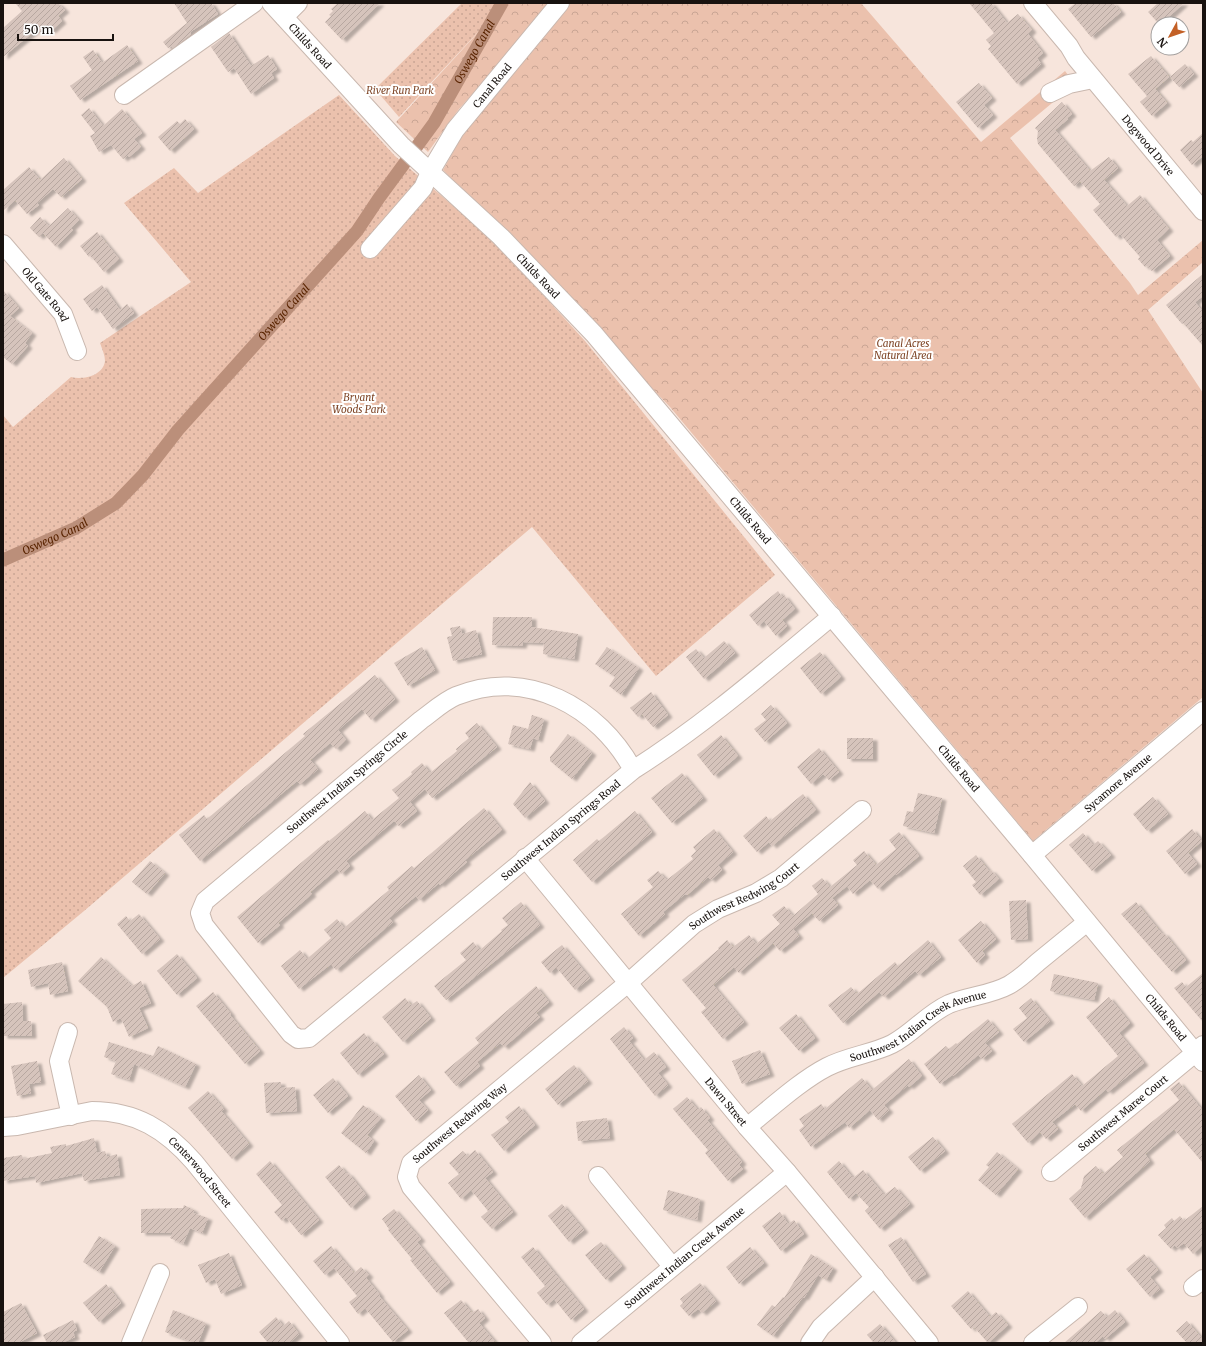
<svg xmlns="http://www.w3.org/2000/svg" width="1206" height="1346" font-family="Merriweather,serif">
<defs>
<pattern id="forest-crowns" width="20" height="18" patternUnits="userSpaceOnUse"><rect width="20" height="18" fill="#ebc1ad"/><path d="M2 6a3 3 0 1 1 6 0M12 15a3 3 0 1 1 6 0" fill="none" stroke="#c9a594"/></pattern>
<pattern id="park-dots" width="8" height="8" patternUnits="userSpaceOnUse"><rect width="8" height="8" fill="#ebc1ad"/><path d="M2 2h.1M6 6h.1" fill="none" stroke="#c9a594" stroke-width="1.8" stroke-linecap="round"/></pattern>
<pattern id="building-hatch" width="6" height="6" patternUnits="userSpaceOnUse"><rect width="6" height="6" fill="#d6c4bc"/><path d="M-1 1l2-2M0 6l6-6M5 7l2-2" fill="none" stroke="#b7a7a0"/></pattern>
<filter id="shadow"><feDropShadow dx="4.5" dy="2.5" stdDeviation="1" flood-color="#0004"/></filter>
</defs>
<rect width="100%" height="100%" fill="#f7e5dc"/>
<!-- forest -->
<g fill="url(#forest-crowns)">
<path d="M505,3H554L459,109L428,152L396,122Z"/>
<path d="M569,3H861L981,142L1065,71L1075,84L1010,138L1130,283L1138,295L1203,240V262L1148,310L1203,393V697L1033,841L670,407L443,170L472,118Z"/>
</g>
<!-- park -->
<g fill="url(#park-dots)">
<path d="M462,3H505L399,117L375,89Z"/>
<path d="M339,95L395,156L472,222L514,263L585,341L775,575L656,676L532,527L84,911L3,978V415L13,427L71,377C83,380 103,376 105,361C105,355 102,349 100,343L191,282L124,203L174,168L198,193Z"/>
</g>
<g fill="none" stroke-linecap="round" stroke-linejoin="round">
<!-- canal -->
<path stroke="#bb8f7a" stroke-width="13" id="s1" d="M3,560L76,528L116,503L143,475L178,430L357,231L379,198L434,123L502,3"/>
</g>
<!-- building -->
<g fill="url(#building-hatch)" filter="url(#shadow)">
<path d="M15,3H58L65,10L58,16L62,21L51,31L46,26L39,32L37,29L3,57V28L22,11Z"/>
<path d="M174,3H211L218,14L190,32L191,34L173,48L171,46L168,48L163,42L187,23Z"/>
<path d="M338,3H380L342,40L325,22L331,16L329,15L333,11L331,9Z"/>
<path d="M969,3H991L1007,23L1018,14L1032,30L1028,34L1043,53L1037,58L1041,64L1017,84L988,49L991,46L986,40L994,33Z"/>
<path d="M1076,3H1113L1121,12L1091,37L1068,9Z"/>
<path d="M1158,3H1184L1161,24H1159L1148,12Z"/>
<path d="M229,33L251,66L268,55L277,69L271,73L274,78L251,94L234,68L228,72L211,47Z"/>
<path d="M127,45L138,61L80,100L70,86L92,70L83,57L93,50L102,63Z"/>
<path d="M1151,56L1169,77L1155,89L1167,103L1152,116L1140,102L1147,96L1128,74Z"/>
<path d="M1185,64L1194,74L1179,87L1170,77Z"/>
<path d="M979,83L992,98L984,105L993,115L978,128L956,102Z"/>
<path d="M1062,102L1072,114L1067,118L1068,119L1055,130L1090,171L1109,157L1118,168L1104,180L1127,206L1140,195L1169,229L1157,240L1170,256L1152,271L1147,266L1145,267L1138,259L1140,257L1120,234L1116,237L1093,210L1100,204L1080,181L1074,186L1038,144L1037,139L1038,131L1035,128Z"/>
<path d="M89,108L103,126L122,109L142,133L134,139L141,147L129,157L128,155L123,159L111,145L99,152L90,136L95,133L81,115Z"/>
<path d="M185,119L194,129L170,151L158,137L177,121L180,124Z"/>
<path d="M1203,133V156L1192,165L1180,150L1191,140L1193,142Z"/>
<path d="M64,158L82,179L61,197L53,189L37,203L39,205L27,214L15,200L3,211V190L29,167L40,180Z"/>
<path d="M68,208L79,220L71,228L73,230L56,247L43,233L39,237L30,228L40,217L49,226Z"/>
<path d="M97,232L119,259L104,272L90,255L89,257L80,246Z"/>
<path d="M1203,274V296L1195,302L1203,312V346L1183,323L1182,324L1166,305Z"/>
<path d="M102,285L120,310L127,304L134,313L113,329L97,307L92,311L83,299Z"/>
<path d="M3,290L19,308L10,316L32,333L25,343L28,346L12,364L3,357Z"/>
<path d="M778,591L782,597L784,595L795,609L782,620L787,626L776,636L764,621L758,626L749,615Z"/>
<path d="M493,617H532V627L578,634L574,659L543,654L544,643L523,642L522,646L492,645Z"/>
<path d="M460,626L462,634L476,630L482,654L453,661L447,637L452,636L450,628Z"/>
<path d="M724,641L735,653L704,679L686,657L696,649L704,658Z"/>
<path d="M422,647L435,670L408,686L394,663Z"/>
<path d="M607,647L639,668L621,695L609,686L615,677L595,664Z"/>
<path d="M820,652L841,677L821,694L800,668Z"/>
<path d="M375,675L395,699L371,720L362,709L338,730L346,740L336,749L330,743L310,760L318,769L300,784L297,781L200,861L179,835L204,815L207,819L305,736L303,734Z"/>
<path d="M651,692L668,715L653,727L642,714L638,717L630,708Z"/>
<path d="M771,705L787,723L765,742L754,729L766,720L761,714Z"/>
<path d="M532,715L544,719L538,740L533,738L530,749L508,744L513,725L528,729Z"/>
<path d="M477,723L497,747L432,798L425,789L410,802L417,811L399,826L394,821L346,861L350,866L341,874L337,869L310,892L312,894L278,923L280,925L258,943L237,917L328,840L329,841L365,811L372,820L399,798L392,790L412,774L411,772L422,763L430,773L457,751L456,749L469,738L465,733Z"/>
<path d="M568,734L592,753L572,779L550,761V757Z"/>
<path d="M721,735L738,756L714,776L697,755Z"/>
<rect x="847" y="738" width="26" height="21"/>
<path d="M819,748L839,772L829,780L823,774L811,784L797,767Z"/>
<path d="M682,773L703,798L672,823L651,798Z"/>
<path d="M530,782L545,801L525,818L513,804Z"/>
<path d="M918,793L942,798L934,833L903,826L907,811L913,812Z"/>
<path d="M803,794L816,810L772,846L769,842L757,852L743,836L766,816L770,821Z"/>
<path d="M1153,797L1168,814L1147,831L1133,814Z"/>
<path d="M484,808L502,830L465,860L467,862L440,885L439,883L419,900L416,896L389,918L393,922L336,970L331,964L299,989L281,966L300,950L307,959L331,938L324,930L337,919L344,928L389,890L387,887L412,866L414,868Z"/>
<path d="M635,811L652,832L592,882L573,860L597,839L599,841Z"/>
<path d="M714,829L733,852L718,865L722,870L711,880L708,877L687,895L685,894L663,912L665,914L639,936L621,914L653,887L647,880L658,871L667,880L693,859L691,856L696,851L693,847Z"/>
<path d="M1192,829L1202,841L1188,853L1197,864L1185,874L1166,851Z"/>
<path d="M899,832L919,856L896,875L895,874L878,889L870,880L853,894L847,886L832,898L838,905L819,921L812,913L793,929L799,936L780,951L773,943L739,973L734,967L713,985L744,1022L723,1039L701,1012L706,1008L682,980L719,949L718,948L727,940L733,947L749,935L756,944L780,924L772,915L784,906L793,916L818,894L812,886L822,878L830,887L857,865L853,860L864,851L876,865L896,849L889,840Z"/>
<path d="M1083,833L1093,845L1098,841L1111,855L1092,871L1069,845Z"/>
<path d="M976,855L989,871L991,870L999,879L980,895L972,885L976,882L963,866Z"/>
<path d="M150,861L165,873L147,894L132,882Z"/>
<path d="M1026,900L1028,939L1011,940L1009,901Z"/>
<path d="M521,902L540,925L446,1000L434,986L466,960L460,953L473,942L480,950L502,931L501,930L508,925L502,918Z"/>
<path d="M1136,902L1162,934L1164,933L1186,960L1172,972L1121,914Z"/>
<path d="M139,914L160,939L142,954L117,924L126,916L130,921Z"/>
<path d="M981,921L996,939L982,951L985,955L977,963L958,940Z"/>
<path d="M928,940L941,957L919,975L915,971L884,997L879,992L843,1023L828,1005L851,987L857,994L895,962L898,966Z"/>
<path d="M562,945L590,978L575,990L556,967L550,973L541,962Z"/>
<path d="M177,954L197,978L177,995L157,971Z"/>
<path d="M101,957L132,986L141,981L151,1003L139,1008L148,1028L129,1037L121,1018L113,1022L107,1007L78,981Z"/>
<path d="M62,962L68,991L50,995L48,983L31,987L28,970Z"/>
<path d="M1203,973V1022L1174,988L1182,982L1186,987Z"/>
<path d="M1054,974L1098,983L1094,1000L1050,991Z"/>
<path d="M536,986L549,1002L536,1013L540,1017L504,1047L500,1043L477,1062L480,1066L456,1086L444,1072L479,1043L475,1038Z"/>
<path d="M213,992L231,1014L230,1015L260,1051L245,1064L196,1006Z"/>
<path d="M1109,997L1130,1023L1119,1033L1144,1063L1108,1092L1106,1089L1081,1111L1075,1104L1052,1122L1058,1129L1046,1139L1040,1132L1028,1143L1012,1124L1072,1074L1082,1086L1118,1056L1086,1017Z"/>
<path d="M405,998L411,1005L417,1001L431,1018L403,1042L382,1017Z"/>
<path d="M1031,998L1050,1021L1024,1042L1013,1029L1027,1018L1019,1008Z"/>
<path d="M22,1002L23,1021H31L32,1036H3V1004Z"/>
<path d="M796,1014L815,1038L799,1051L779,1028Z"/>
<path d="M988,1019L999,1032L985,1043L992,1051L982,1059L978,1055L953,1076L952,1075L940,1084L924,1064L946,1046L949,1049L956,1043L957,1044Z"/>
<path d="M624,1027L633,1038L629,1041L644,1060L654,1052L666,1067L658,1073L668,1085L655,1096L610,1039Z"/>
<path d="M364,1033L370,1041L372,1040L384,1054L358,1075L340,1053Z"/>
<path d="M109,1042L153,1056L158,1046L196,1064L185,1087L134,1064L129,1080L111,1074L116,1061L104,1057Z"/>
<path d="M760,1050L770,1074L742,1084L732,1061Z"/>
<path d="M909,1059L922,1076L909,1087L908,1085L884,1105L889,1110L878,1120L870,1110L849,1128L845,1122L811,1147L799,1130L804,1126L799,1119L821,1104L825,1109L862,1078L872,1090Z"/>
<path d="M37,1061L41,1082L29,1084L31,1093L17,1096L11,1066Z"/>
<path d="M574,1065L588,1081L558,1105L545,1089Z"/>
<path d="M419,1075L431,1090L419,1100L428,1110L416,1121L395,1096Z"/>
<path d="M333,1078L348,1096L328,1113L313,1095Z"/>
<path d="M281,1082V1088L295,1087L297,1111L266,1113L264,1083Z"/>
<path d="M1179,1082L1203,1111V1163L1174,1129L1145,1154L1150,1161L1085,1218L1069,1199L1081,1188L1084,1176L1096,1166L1103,1174L1123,1157L1117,1150L1179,1100L1170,1089Z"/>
<path d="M208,1091L224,1109L221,1111L249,1144L232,1159L188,1108Z"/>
<path d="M687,1097L698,1110L701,1107L710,1118L707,1120L742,1162L739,1165L743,1169L728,1181L705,1153L708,1150L673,1109Z"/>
<path d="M363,1105L381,1118L367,1135L374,1141L366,1153L341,1133Z"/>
<path d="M519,1106L535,1125L504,1151L491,1135L509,1122L505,1117Z"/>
<path d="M607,1118L610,1138L578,1141L576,1122Z"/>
<path d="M933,1137L945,1151L920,1171L908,1157Z"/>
<path d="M94,1138L97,1153L105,1151L107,1157L117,1154L120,1175L84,1181L82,1173L36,1183L35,1176L3,1181V1158L22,1155L23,1159L52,1153L50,1147L66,1144V1146Z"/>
<path d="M475,1150L493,1172L485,1178L513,1212L492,1229L481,1217L488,1211L471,1190L461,1199L448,1183L459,1174L449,1163L463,1151L468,1156Z"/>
<path d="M997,1152L1018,1169L996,1195L978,1180L989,1167L986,1165Z"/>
<path d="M270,1161L319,1220L301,1235L286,1217L282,1221L274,1212L282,1205L256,1174Z"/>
<path d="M839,1161L853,1178L863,1170L884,1195L895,1187L910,1204L880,1229L865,1211L869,1207L856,1193L849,1199L827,1172Z"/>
<path d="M339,1165L347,1174L348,1173L366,1195L351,1208L325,1177Z"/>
<path d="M668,1190L700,1199L697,1220L663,1210Z"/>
<path d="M562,1204L584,1230L569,1242L548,1216Z"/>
<path d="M184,1205L194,1210L193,1213L208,1218L202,1233L190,1228L183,1244L170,1238L173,1233H141V1209L183,1208Z"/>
<path d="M1203,1206V1245L1193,1254L1184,1243L1177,1248L1175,1245L1171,1249L1158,1235L1166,1228L1164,1225L1172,1218L1174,1221L1180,1216L1184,1221Z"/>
<path d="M394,1209L421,1239L417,1242L450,1282L437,1293L410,1260L412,1259L388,1230L389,1229L382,1219Z"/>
<path d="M780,1212L788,1224L794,1220L804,1234L781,1251L762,1226Z"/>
<path d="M99,1236L115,1246L99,1272L83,1262Z"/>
<path d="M901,1237L926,1274L913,1282L888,1245Z"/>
<path d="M601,1242L622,1266L606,1280L585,1255Z"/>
<path d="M331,1246L354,1273L361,1267L369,1275L366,1278L380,1295L379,1296L408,1330L393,1342L365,1308L358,1314L349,1302L357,1296L334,1268L325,1275L313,1261Z"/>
<path d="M533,1247L584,1309L571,1320L554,1299L547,1305L537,1293L545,1286L521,1257Z"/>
<path d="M750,1247L764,1263L739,1284L726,1267Z"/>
<path d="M229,1253L242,1285L221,1294L215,1279L206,1283L198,1265Z"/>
<path d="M811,1254L833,1268L826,1280L818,1275L804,1298L803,1297L773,1336L757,1325L772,1305L775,1307L783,1297L784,1298Z"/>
<path d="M1144,1254L1158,1270L1150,1277L1160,1289L1150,1297L1126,1269Z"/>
<path d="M700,1283L716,1301L702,1313L698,1309L689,1316L680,1306L683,1303L680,1299Z"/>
<path d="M106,1284L121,1303L99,1322L83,1303Z"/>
<path d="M968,1291L990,1317L996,1312L1008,1325L988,1343L974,1327L971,1329L951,1306Z"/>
<path d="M461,1300L472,1313L478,1309L485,1318L479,1323L496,1343H469L444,1313Z"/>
<path d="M21,1303L37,1333L18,1343H3V1312Z"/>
<path d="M173,1310L206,1323L198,1343H195L165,1332Z"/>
<path d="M1115,1310L1125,1322L1105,1339L1103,1336L1095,1343H1064L1101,1311L1107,1317Z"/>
<path d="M276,1317L283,1326L289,1321L299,1334L289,1343H268L259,1332Z"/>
<path d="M73,1320L77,1330L73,1332L75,1337L62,1343H47L43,1335Z"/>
<path d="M1187,1321L1203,1340V1343H1187L1176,1331Z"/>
<path d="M880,1324L896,1343H874L867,1335Z"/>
</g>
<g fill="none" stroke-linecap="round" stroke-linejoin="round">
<defs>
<g id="minor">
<path id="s2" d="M271,3L401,145L501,237L594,334L1032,855L1203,1062"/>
<path id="s3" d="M1033,3L1069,46L1076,58L1203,211"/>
<path d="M284,17L298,3"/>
<path d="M1050,93L1069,84L1093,79"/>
<path d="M124,95L254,3"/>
<path id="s4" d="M3,244L63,314L77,351"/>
<path id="s5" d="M370,249L423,188L430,172L455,130L560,3"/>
<path id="s6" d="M633,770C599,707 527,667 456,696C444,701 432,712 421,720L205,901L200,913L204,925L291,1034L298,1039L309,1038L633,770C704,725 767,670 832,616"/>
<path id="s7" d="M1032,855L1203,711"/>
<path id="s8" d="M525,858L747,1127L787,1172L929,1343"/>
<path d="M68,1032L59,1061L71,1116"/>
<path id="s9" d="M3,1127L17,1126L92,1111C136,1111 166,1130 194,1162L340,1343"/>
<path id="s10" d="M747,1127C771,1108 800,1081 827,1067C848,1056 872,1054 892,1044C913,1033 927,1014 949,1004C969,996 991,995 1009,985C1020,979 1029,970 1038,962C1054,949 1071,935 1087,922"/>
<path id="s11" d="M1051,1172L1195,1053L1203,1045"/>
<path d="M598,1176L672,1266"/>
<path d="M1193,1287L1203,1279"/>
<path d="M131,1343L160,1273"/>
<path id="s12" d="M542,1343L411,1187L407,1177L411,1163L628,983L694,924L718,909L756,893L781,878L862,810"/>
<path id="s13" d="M581,1343L787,1172"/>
<path d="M810,1343L821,1327L875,1277"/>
<path d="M1033,1343L1078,1307"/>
</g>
</defs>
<!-- minor casing -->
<use href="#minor" stroke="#c9b8af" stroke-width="20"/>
<!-- minor -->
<use href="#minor" stroke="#fff" stroke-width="18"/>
</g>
<g text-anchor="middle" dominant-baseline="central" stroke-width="4" stroke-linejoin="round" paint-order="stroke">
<!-- street labels -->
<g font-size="10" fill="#18120f" stroke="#fff">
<text stroke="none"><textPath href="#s2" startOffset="58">Childs Road</textPath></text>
<text stroke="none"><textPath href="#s5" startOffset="205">Canal Road</textPath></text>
<text stroke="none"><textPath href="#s3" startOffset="183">Dogwood Drive</textPath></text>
<text stroke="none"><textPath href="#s2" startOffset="382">Childs Road</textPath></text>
<text stroke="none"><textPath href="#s4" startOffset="66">Old Gate Road</textPath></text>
<text stroke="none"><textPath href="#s2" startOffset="706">Childs Road</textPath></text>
<text stroke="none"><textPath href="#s2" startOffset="1030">Childs Road</textPath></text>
<text transform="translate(347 782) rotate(-40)">Southwest Indian Springs Circle</text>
<text stroke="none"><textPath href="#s7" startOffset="112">Sycamore Avenue</textPath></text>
<text stroke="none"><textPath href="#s6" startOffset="1046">Southwest Indian Springs Road</textPath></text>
<text stroke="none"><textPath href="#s12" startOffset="657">Southwest Redwing Court</textPath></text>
<text stroke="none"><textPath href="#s2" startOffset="1354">Childs Road</textPath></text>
<text stroke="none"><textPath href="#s10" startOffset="201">Southwest Indian Creek Avenue</textPath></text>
<text stroke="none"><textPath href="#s8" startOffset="316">Dawn Street</textPath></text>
<text stroke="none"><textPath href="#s11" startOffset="93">Southwest Maree Court</textPath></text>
<text stroke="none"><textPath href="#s12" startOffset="292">Southwest Redwing Way</textPath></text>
<text stroke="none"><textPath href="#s9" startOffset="220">Centerwood Street</textPath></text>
<text stroke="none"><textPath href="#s13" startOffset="134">Southwest Indian Creek Avenue</textPath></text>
</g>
<!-- park labels -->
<g font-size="10" font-style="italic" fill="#7e4526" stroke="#fff">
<text x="400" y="90">River Run Park</text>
<text x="903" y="343">Canal Acres<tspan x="903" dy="12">Natural Area</tspan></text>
<text x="359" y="397">Bryant<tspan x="359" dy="12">Woods Park</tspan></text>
</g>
<!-- water labels -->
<g font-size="11" font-style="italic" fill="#5a2400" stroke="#fff">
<text stroke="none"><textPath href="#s1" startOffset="705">Oswego Canal</textPath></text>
<text stroke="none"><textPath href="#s1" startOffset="381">Oswego Canal</textPath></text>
<text stroke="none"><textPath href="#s1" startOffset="57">Oswego Canal</textPath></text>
</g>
</g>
<!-- border -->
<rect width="1206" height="1346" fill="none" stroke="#18120f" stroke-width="8"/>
<!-- north arrow -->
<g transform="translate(1170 36) rotate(230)"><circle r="19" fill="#ffffff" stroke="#a3a09f"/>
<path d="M0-3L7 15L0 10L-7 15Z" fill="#c36026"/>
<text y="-6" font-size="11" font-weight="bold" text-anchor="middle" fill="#18120f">N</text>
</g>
<!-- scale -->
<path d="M18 34v6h95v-6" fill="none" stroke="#18120f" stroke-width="2"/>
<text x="24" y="34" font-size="12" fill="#18120f" stroke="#ffffff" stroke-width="3" paint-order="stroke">50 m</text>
</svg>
